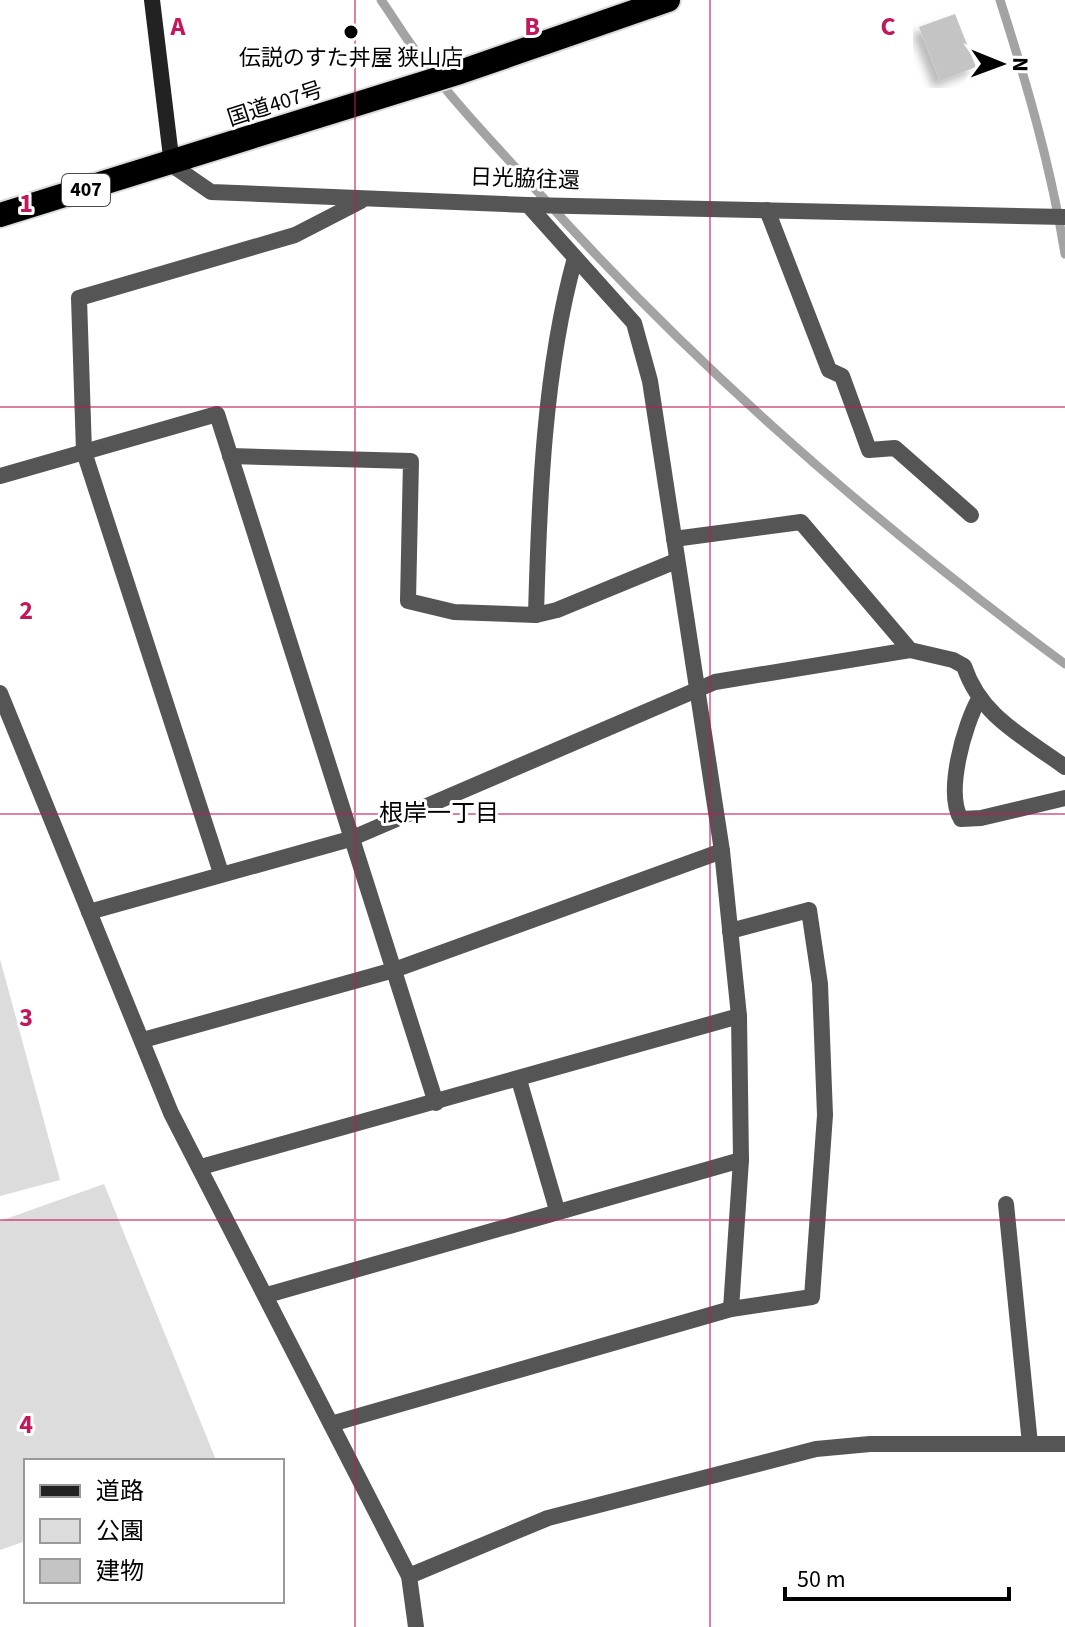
<svg xmlns="http://www.w3.org/2000/svg" width="1065" height="1627" font-family="'Source Sans 3','Noto Sans JP',sans-serif">
<defs>
<filter id="shadow"><feDropShadow dx="-7" dy="7" stdDeviation="4" flood-color="#0004"/></filter>
</defs>
<rect width="100%" height="100%" fill="#fff"/>
<!-- green -->
<g fill="#dcdcdc">
<path d="M0,959L60,1180L0,1196Z"/>
<path d="M104,1184L216,1460L26,1461V1541L0,1550V1221Z"/>
</g>
<g fill="none" stroke-linecap="round" stroke-linejoin="round">
<!-- stream -->
<g stroke="#a3a3a3" stroke-width="9">
<path d="M381,0C394,18 405,38 419,55C455,104 497,147 538,192C696,368 875,524 1065,664"/>
<path d="M1000,0C1027,84 1051,167 1065,254"/>
</g>
</g>
<!-- building -->
<path fill="#c4c4c4" filter="url(#shadow)" d="M955,14L976,67L940,81L919,27Z"/>
<g fill="none" stroke-linecap="round" stroke-linejoin="round">
<defs>
<path id="highway" d="M0,215L460,72L668,0"/>
</defs>
<!-- highway casing -->
<use href="#highway" stroke="#dbdbdb" stroke-width="28"/>
<!-- street -->
<g stroke="#555" stroke-width="16">
<path d="M172,165L211,192L528,205L1065,217"/>
<path d="M528,205L634,323L650,381L722,851L739,1016L741,1160L731,1309"/>
<path d="M767,210L829,370L842,376L869,450L895,448L971,515"/>
<path d="M575,258C544,369 539,500 536,615L557,610L676,561"/>
<path d="M230,456L411,461L408,601L454,612L536,615"/>
<path d="M0,476L217,414L436,1103"/>
<path d="M674,539L801,522L910,650L953,660L964,666C981,717 1023,736 1065,767"/>
<path d="M0,693L171,1113L409,1576L416,1627"/>
<path d="M979,699C964,725 945,793 961,819L981,818L1065,798"/>
<path d="M221,873L84,452L79,298L295,235L361,201"/>
<path d="M89,912L350,839L715,682L910,650"/>
<path d="M143,1040L394,970L722,851"/>
<path d="M519,1080L557,1210"/>
<path d="M201,1167L739,1016"/>
<path d="M1006,1204L1030,1444"/>
<path d="M267,1295L741,1160"/>
<path d="M331,1424L731,1309L812,1297L825,1115L820,984L809,910L730,931"/>
<path d="M409,1576L548,1518L816,1449L870,1444H1065"/>
</g>
<!-- secondary -->
<path stroke="#222" stroke-width="16" d="M152,0L172,165"/>
<!-- highway -->
<use href="#highway" stroke="#000" stroke-width="24"/>
</g>
<!-- grid -->
<path fill="none" stroke="#c2185b" stroke-width="2" stroke-opacity="0.55" d="M355,0V1627M710,0V1627M0,407H1065M0,814H1065M0,1220H1065"/>
<!-- markers -->
<circle fill="#000" stroke="#fff" stroke-width="3" cx="351" cy="32" r="8"/>
<g text-anchor="middle" dominant-baseline="central" stroke-width="6" stroke-linejoin="round" paint-order="stroke">
<!-- shield labels -->
<rect fill="#fff" stroke="#4c4c4c" stroke-width="2" x="62" y="174" width="48" height="32" rx="6"/>
<g font-size="20" font-weight="bold" fill="#000">
<text x="86" y="190">407</text>
</g>
<!-- poi labels -->
<g font-size="22" fill="#000" stroke="#fff">
<text x="351" y="58">伝説のすた丼屋 狭山店</text>
</g>
<!-- street labels -->
<g font-size="22" fill="#000" stroke="#fff">
<text transform="translate(275 104) rotate(-18)">国道407号</text>
<text transform="translate(525 179) rotate(2)">日光脇往還</text>
</g>
<!-- neighbourhood labels -->
<g font-size="24" fill="#000" stroke="#fff">
<text x="439" y="813">根岸一丁目</text>
</g>
</g>
<g font-size="26" text-anchor="middle" font-weight="bold" fill="#c2185b" stroke="#fff" stroke-width="6" stroke-linejoin="round" paint-order="stroke">
<text x="178" y="35">A</text>
<text x="532" y="35">B</text>
<text x="888" y="35">C</text>
<text x="26" y="212">1</text>
<text x="26" y="619">2</text>
<text x="26" y="1026">3</text>
<text x="26" y="1433">4</text>
</g>
<!-- legend -->
<rect x="24" y="1459" width="260" height="144" fill="#ffffff" stroke="#999999" stroke-width="2"/>
<rect x="40" y="1485" width="40" height="12" fill="#222222" stroke="#999999" stroke-width="2"/>
<text x="96" y="1499" font-size="24" fill="#000000">道路</text>
<rect x="40" y="1519" width="40" height="24" fill="#dcdcdc" stroke="#999999" stroke-width="2"/>
<text x="96" y="1539" font-size="24" fill="#000000">公園</text>
<rect x="40" y="1559" width="40" height="24" fill="#c4c4c4" stroke="#999999" stroke-width="2"/>
<text x="96" y="1579" font-size="24" fill="#000000">建物</text>
<!-- north arrow -->
<g transform="translate(1001 64) rotate(91)" stroke="#ffffff" stroke-width="6" paint-order="stroke">
<path d="M0-6L14 30L0 20L-14 30Z" fill="#000000"/>
<text y="-12" font-size="22" font-weight="bold" text-anchor="middle" fill="#000000">N</text>
</g>
<!-- scale -->
<path d="M785 1587v12h224v-12" fill="none" stroke="#000000" stroke-width="4"/>
<text x="797" y="1587" font-size="24" fill="#000000" stroke="#ffffff" stroke-width="6" paint-order="stroke">50 m</text>
</svg>
